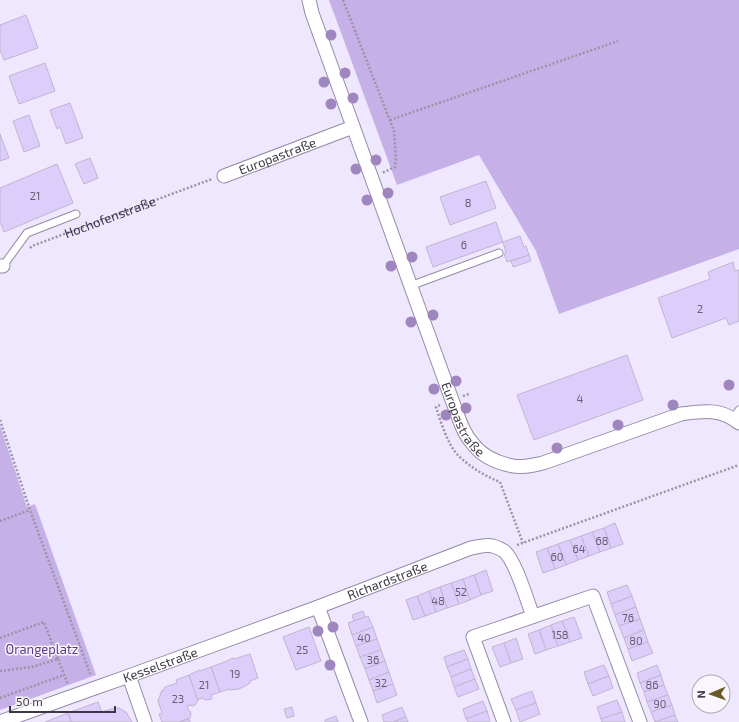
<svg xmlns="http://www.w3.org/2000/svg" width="739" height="722" font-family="'Exo 2',sans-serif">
<rect width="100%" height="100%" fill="#efe7fe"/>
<!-- green -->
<g fill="#c5b0e8">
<path d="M329,0H739V249L559,314L536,251L479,155L397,185Z"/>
<path d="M0,425L27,507L35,504L96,675L0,710Z"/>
</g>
<!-- building -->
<g fill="#ddcdfa" stroke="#bfb6d1">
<path d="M26,15L38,48L4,60L0,50V25Z"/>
<path d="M45,63L55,91L19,104L9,76Z"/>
<path d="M70,103L83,138L66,144L60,127L57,129L50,110Z"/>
<path d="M29,115L40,146L24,152L13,121Z"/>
<path d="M0,134L9,158L0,161Z"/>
<path d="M90,158L98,178L84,184L75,164Z"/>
<path d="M57,164L73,203L4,232L0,222V188Z"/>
<path d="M486,181L496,208L450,225L440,197Z"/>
<path d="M496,222L503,242L433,267L426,247Z"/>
<path d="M520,236L524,247L526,246L529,255L507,262L504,254L506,253L503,242Z"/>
<path d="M529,255L531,261L513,267L511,261Z"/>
<path d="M733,262L735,271L739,270V321L729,325L726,318L672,338L658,298L710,279L708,272Z"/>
<path d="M627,355L643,400L534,440L517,395Z"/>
<path d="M615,523L623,544L611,548L604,528Z"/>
<path d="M604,528L611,548L600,552L592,532Z"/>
<path d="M592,532L600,552L589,556L581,536Z"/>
<path d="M581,536L589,556L578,560L570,540Z"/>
<path d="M570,540L578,560L566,565L558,544Z"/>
<path d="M558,544L566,565L555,569L547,548Z"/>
<path d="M547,548L555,569L543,573L536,552Z"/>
<path d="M486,570L493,591L481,595L474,575Z"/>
<path d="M474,575L481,595L470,600L463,579Z"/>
<path d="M463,579L470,600L459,604L451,583Z"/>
<path d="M451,583L459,604L447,608L440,587Z"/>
<path d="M627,585L632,596L611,604L607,592Z"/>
<path d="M440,587L447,608L436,612L429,591Z"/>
<path d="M429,591L436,612L425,616L417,596Z"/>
<path d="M417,596L425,616L413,620L406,600Z"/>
<path d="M632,596L636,607L615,615L611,604Z"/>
<path d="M636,607L640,619L619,626L615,615Z"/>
<path d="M363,611L365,617L354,621L352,615Z"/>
<path d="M368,616L373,627L352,635L348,623Z"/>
<path d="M574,617L582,638L570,642L562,621Z"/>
<path d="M640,619L644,630L624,638L619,626Z"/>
<path d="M562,621L570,642L558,646L551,625Z"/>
<path d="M551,625L558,646L546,650L539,630Z"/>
<path d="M309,627L321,661L296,670L283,637Z"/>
<path d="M373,627L377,639L356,646L352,635Z"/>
<path d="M539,630L546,650L535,654L528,634Z"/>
<path d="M644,630L648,642L628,649L624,638Z"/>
<path d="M516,638L523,659L511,663L504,643Z"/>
<path d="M377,639L381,650L360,657L356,646Z"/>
<path d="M648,642L653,653L632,661L628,649Z"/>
<path d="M504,643L511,663L500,667L492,647Z"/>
<path d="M381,650L385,661L365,669L360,657Z"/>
<path d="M464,650L468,659L447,667L444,657Z"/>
<path d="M250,654L258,678L250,681V683L247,685L239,689L229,690V689L220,692L211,667L227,661L233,658L234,659Z"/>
<path d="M468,659L471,669L451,677L447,667Z"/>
<path d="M385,661L389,672L369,680L365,669Z"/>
<path d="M604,665L609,676L588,684L584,672Z"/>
<path d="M657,665L661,675L640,683L637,673Z"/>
<path d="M211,667L220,692L211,695L212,699L206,700L204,699L203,698L197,700L189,675L200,670V671Z"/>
<path d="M471,669L475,679L454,687L451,677Z"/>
<path d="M389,672L393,684L373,691L369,680Z"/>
<path d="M189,675L198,701L195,705L192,706V705L187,706L189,711H190L191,714L190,718L179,722H162L159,714L162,713L158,701L162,690L163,691L165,687L177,683L176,680Z"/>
<path d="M661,675L664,685L644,692L640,683Z"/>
<path d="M609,676L613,688L593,696L588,684Z"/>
<path d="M475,679L479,689L458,697L454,687Z"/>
<path d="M393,684L397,695L377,703L373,691Z"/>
<path d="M664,685L668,695L647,702L644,692Z"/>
<path d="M532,691L536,703L516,710L511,699Z"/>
<path d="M668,695L672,705L651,712L647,702Z"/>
<path d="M617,700L622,712L601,719L597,707Z"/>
<path d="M483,701L487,711L466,719L463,709Z"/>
<path d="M98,702L102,712L111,709L119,708L126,712L132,722H72L68,713Z"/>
<path d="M536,703L540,714L520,722L516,710Z"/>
<path d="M672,705L675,715L655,722L651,712Z"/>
<path d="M292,707L294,716L287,718L284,709Z"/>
<path d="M402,707L406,717L393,722H384L382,715Z"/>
<path d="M487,711L490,721L488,722H468L466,719Z"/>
<path d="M622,712L625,722H602L601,719Z"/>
<path d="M68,713L71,722H45Z"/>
<path d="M675,715L678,722H655Z"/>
<path d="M336,716L338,722H325V720Z"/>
<path d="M406,717L408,722H393Z"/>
<path d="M189,719L190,722H179Z"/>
</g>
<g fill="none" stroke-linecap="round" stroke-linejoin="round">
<defs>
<g id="service">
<path d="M3,266L27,233L76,214"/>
<path d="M410,286L499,253"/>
<path d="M733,419L739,410"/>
</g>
<g id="minor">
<path id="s2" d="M309,0L312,13L452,400C458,415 462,432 473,444C482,456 498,463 513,466C523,468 533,465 543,463L681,414C703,411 720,408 739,423"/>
<path id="s3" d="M224,176L353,127"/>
<path d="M0,266H3"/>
<path d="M129,676L145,722"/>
<path id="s4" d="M0,722L95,688L129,676L318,607"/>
<path id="s5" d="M361,722L318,607L471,548C478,547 485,544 493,546C496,547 501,549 504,551C516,561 527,601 533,616"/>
<path d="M504,722L473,637L593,596L640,722"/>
</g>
</defs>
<!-- service casing -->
<use href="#service" stroke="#948ba5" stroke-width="9"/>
<!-- minor casing -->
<use href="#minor" stroke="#948ba5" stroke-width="15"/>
<!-- path -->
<g stroke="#9a94a6" stroke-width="2.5" stroke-dasharray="2 2" stroke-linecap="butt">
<path d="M343,0L394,131L396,160L395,167L382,173"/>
<path d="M390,120L618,41"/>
<path id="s1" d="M30,248L32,246L212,179"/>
<path d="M463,396L469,394"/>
<path d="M440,405L436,407C440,420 447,442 456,453C468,466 483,475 500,482L523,543"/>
<path d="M0,420L30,510L91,676"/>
<path d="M0,521L30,510"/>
<path d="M517,545L739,465"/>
<path d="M0,638L44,622L56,654"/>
<path d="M58,659L68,685"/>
<path d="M0,671L32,667L58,659L56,654L80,646"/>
<path d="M0,698L64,675"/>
</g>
<!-- service -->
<use href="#service" stroke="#fff" stroke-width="7"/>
<!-- minor -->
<use href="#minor" stroke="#fff" stroke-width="13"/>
</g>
<!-- trees -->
<g fill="#9f86bf">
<circle cx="331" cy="35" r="5.5"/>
<circle cx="345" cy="73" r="5.5"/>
<circle cx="324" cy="82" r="5.5"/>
<circle cx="353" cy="98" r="5.5"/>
<circle cx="331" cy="104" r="5.5"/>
<circle cx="376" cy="160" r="5.5"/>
<circle cx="356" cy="169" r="5.5"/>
<circle cx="388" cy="193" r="5.5"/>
<circle cx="367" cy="200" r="5.5"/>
<circle cx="412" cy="257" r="5.5"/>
<circle cx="391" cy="266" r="5.5"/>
<circle cx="433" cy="315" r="5.5"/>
<circle cx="411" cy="322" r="5.5"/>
<circle cx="456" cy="381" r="5.5"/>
<circle cx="729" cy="385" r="5.5"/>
<circle cx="434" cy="389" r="5.5"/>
<circle cx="673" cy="405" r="5.5"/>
<circle cx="466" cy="408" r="5.5"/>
<circle cx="446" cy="415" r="5.5"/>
<circle cx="618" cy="425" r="5.5"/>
<circle cx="557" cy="448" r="5.5"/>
<circle cx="333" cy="627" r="5.5"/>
<circle cx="318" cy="631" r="5.5"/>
<circle cx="330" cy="665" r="5.5"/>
</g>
<g text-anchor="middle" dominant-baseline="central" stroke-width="3" stroke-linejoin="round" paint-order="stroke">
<!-- number labels -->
<g font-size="11" fill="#645d72">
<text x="35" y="195">21</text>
<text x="468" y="202">8</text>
<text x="464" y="244">6</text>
<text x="700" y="308">2</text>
<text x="580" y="398">4</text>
<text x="602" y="540">68</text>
<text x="579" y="548">64</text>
<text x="557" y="556">60</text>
<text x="461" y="591">52</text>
<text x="438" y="600">48</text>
<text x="628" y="617">76</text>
<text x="560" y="634">158</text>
<text x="364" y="637">40</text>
<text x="636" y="640">80</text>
<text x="302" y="649">25</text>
<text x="373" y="659">36</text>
<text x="235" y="673">19</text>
<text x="381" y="682">32</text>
<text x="204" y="684">21</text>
<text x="652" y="684">86</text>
<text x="178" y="698">23</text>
<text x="660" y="703">90</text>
</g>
<!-- street labels -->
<g font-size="13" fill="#3c3844" stroke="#f9f7fd">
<text stroke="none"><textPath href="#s3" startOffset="57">Europastraße</textPath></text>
<text stroke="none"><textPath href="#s1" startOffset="86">Hochofenstraße</textPath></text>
<text stroke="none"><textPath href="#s2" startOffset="447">Europastraße</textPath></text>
<text stroke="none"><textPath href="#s5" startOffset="197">Richardstraße</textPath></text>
<text stroke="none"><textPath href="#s4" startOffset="170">Kesselstraße</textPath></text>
</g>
<!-- park labels -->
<g font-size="13" fill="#5e378c" stroke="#f9f7fd">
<text x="42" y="649">Orangeplatz</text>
</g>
</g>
<!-- north arrow -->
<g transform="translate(711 694) rotate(268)"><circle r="19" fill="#f9f7fd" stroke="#adabb3"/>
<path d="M0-3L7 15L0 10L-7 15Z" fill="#695927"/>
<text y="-6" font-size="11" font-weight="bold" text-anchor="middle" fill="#3c3844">N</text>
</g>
<!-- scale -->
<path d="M10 706v6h105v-6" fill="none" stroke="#3c3844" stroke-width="2"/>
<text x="16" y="706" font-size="12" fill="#3c3844" stroke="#f9f7fd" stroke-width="3" paint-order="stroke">50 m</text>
</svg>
